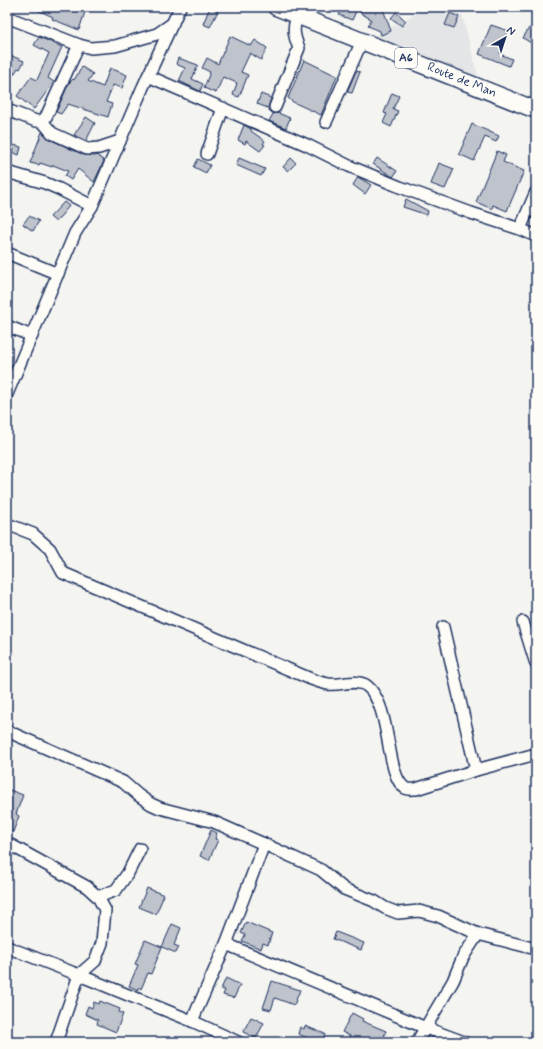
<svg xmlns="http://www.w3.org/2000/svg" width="543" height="1049" font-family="Mynerve,sans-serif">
<rect width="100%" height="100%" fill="#f4f4f1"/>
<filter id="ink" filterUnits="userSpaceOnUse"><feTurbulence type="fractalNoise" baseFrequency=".025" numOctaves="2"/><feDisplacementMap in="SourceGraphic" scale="8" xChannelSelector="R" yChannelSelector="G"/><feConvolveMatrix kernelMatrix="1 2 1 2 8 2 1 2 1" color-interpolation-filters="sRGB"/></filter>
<g filter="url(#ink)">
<!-- built -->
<path fill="#e4e5e6" d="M427,7H442L462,15L479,80L374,37Z"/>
<!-- building -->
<g fill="#bfc3cc" stroke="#1b2f5e">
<path d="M31,7H72L85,12L79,30L52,19L53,17Z"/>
<path d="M210,7H220L210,27L203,24Z"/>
<path d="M343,7H351L357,9L352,20L339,15Z"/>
<path d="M363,7H380L383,9L391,31L381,35L380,31L368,26L371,19L360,13Z"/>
<path d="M396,12L406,21L402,26L391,18Z"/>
<path d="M450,13L459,17L454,28L445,25Z"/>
<path d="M491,25L509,31L500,54L512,59L509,66L479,54Z"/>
<path d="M529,28L536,32L531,43L523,38Z"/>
<path d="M230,36L251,46L255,40L267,48L261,60L250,53L241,72L248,75L239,97L233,95L237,83L223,77L216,93L204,88L210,72L202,68L207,58L218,64Z"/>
<path d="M39,37L62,47L48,78L54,82L34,109L17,96L31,77L37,80L49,53L34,45Z"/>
<path d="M7,54L24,61L20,69L18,68L7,85Z"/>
<path d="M178,58L198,65L192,79L203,84L200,91L179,81L185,68L176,64Z"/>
<path d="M304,60L337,76L321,115L293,102L288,98Z"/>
<path d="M82,67L93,74L88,81L103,87L110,68L127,75L122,88L113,85L106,102L112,104L108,117L68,104L61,114L56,112L69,83L73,79L74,80Z"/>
<path d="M356,71L360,72L352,93L347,92Z"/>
<path d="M392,93L399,96L393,109L398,111L391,127L383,123L387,114L384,113Z"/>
<path d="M261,94L271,98L268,108L257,104Z"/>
<path d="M278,113L290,118L286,128L269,121L273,114Z"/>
<path d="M86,117L95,123L86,141L74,135Z"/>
<path d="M472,124L499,136L496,142L485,137L474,161L459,154Z"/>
<path d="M244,125L251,129V131L265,141L263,144L265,145L260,151L246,141L245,144L238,140Z"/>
<path d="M42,132L49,139L84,155L96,156L97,155L104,161L94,182L78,169L71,180L65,176L68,171L53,165L52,167L40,163L39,165L30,163Z"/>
<path d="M14,145L21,147L19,155L12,152Z"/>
<path d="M497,151L506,155L503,162L524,171L507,211L493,205L492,209L476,202Z"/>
<path d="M239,158L265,169L261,176L236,165Z"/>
<path d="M291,158L296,163L288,171L283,167Z"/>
<path d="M377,158L397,171L393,177L373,164Z"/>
<path d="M198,159L210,165L206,173L194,167Z"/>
<path d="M439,163L454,169L445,189L431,184Z"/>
<path d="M358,177L371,185L365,194L353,185Z"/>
<path d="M406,199L428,211L427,215L403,207Z"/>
<path d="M64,202L69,206L56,222L50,217Z"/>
<path d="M29,216L39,221L33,231L23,224Z"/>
<path d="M7,789L23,795L16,814L19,816L13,832L7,829Z"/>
<path d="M211,830L217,833L215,839L218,840L209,860L200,856Z"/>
<path d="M147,888L164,895L156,914L139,907Z"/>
<path d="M246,922L272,933L268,945L263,943L261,949L242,941L245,935L241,933Z"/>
<path d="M172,924L181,928L174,945L179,947L176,953L162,947Z"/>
<path d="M336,932L364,943L361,950L333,939Z"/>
<path d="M145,940L162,947L151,974L148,973L141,989L139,987L138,990L129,986L138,965L135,964Z"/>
<path d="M226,978L240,985L234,998L223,995L225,990L221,989Z"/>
<path d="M272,981L300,990L294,1005L275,998L271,1010L263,1008Z"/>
<path d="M100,1001L120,1009L119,1012L123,1014L116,1032L97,1024L98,1020L85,1014L88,1006L92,1008L94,1002L99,1004Z"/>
<path d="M352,1013L363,1019L362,1021L386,1031L382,1042H355L356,1039L342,1032Z"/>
<path d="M251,1017L264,1023L256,1038L243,1032Z"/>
<path d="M305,1026L325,1034L322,1042H318L298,1034L300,1027L304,1029Z"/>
</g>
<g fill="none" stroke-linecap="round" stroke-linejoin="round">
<defs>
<g id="minor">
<path d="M7,17L79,45L91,48L115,46L157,34L173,23"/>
<path d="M148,76L307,145L349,166L400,187L471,213L520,229L536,236"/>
<path d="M275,107L299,48C293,34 293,29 297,15"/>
<path d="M7,110L36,121H42L46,117L79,45"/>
<path d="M42,121L52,133L87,149L99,148L120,141"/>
<path d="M326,122L362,41"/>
<path d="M207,154L223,108"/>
<path d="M7,172L45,183L59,189L92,206"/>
<path d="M520,229L536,192"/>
<path d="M7,253L58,274"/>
<path d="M7,326L32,336"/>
<path d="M7,394L75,233L92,206L143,87L180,7"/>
<path d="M7,524L33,534L50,549L63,573L311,679C316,681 322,683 328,684C340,686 357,678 367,686C392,706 385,775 405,788C408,790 412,789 416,789L476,770L536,754"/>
<path d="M523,622L536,664"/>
<path d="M443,627L476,770"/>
<path d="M7,731L123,782L138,795L151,804L160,808L214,822L264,844L321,870L344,889L374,901L385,908L398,913L419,911L438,916L478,934"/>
<path d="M7,843L87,887L98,897L105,910L102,943L95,961L79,975L192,1021L238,1042"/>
<path d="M98,897L116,890L128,873L140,849"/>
<path d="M226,944L426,1028L464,1042"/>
<path d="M7,947L79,975L56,1042"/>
<path d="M192,1021L226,944L264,844"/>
<path d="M417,1042L453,981L463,957L478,934L536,949"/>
</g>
<path id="highway" d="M276,7L536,110"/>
</defs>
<!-- minor casing -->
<use href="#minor" stroke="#1b2f5e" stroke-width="14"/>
<!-- highway casing -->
<use href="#highway" stroke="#1b2f5e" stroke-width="19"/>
<!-- minor -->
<use href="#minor" stroke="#fdfcf7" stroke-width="11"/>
<!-- highway -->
<use href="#highway" stroke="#fdfcf7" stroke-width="16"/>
</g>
</g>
<g text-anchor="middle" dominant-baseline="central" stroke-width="3" stroke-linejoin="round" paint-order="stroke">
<!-- shield labels -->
<rect fill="#fdfcf7" stroke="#5f6c8c" stroke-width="1" x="395" y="48" width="22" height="20" rx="3"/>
<g font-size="12" font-weight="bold" fill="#1b2f5e">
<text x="406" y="58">A6</text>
</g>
<!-- street labels -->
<g font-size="13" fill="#1b2f5e" stroke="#fdfcf7">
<text transform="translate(462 80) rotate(22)">Route de Man</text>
</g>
</g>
<!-- margin -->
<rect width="543" height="1049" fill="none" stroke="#fdfcf7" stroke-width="24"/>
<rect x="12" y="12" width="519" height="1025" fill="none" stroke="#1b2f5e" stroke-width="1.5" filter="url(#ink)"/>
<!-- north arrow -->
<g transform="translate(505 38) rotate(39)" stroke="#fdfcf7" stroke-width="3" paint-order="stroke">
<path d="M0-3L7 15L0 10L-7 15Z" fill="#1b2f5e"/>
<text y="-6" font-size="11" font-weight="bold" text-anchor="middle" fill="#1b2f5e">N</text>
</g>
</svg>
